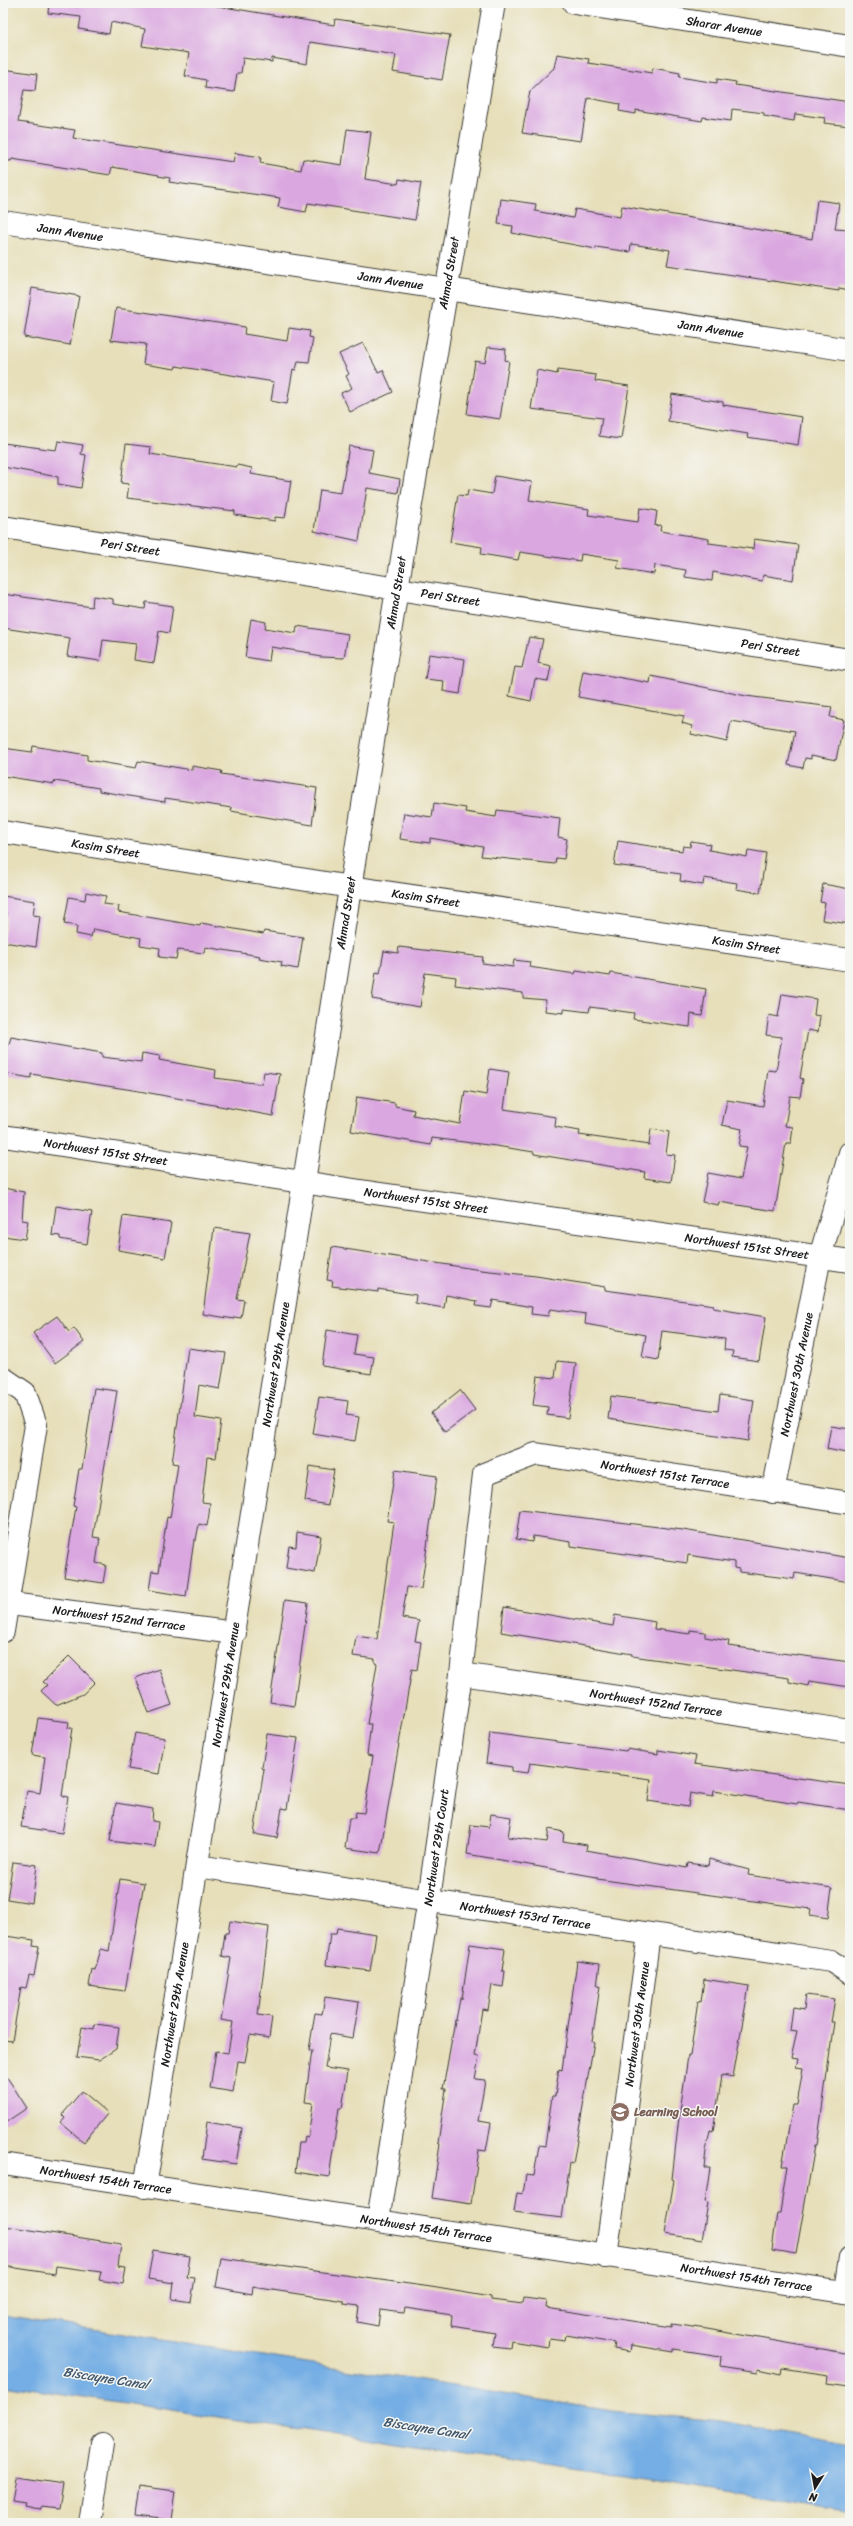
<svg xmlns="http://www.w3.org/2000/svg" width="853" height="2526" font-family="Sriracha,sans-serif">
<rect width="100%" height="100%" fill="#f6f6f2"/>
<filter id="ink" filterUnits="userSpaceOnUse"><feTurbulence type="fractalNoise" baseFrequency=".025" numOctaves="2"/><feDisplacementMap in="SourceGraphic" scale="8" xChannelSelector="R" yChannelSelector="G"/><feConvolveMatrix kernelMatrix="1 2 1 2 8 2 1 2 1" color-interpolation-filters="sRGB"/></filter>
<filter id="wash" filterUnits="userSpaceOnUse"><feTurbulence type="fractalNoise" baseFrequency=".012" numOctaves="4" result="noise"/><feDisplacementMap in="SourceGraphic" scale="16" xChannelSelector="R" yChannelSelector="G"/><feGaussianBlur stdDeviation="0.9" result="paint"/><feColorMatrix in="noise" values="0 0 0 0 0 0 0 0 0 0 0 0 0 0 0 0 0 1.4 0 .05"/><feComposite in="paint" operator="in"/></filter>
<g filter="url(#wash)">
<rect width="100%" height="100%" fill="#e7dfba"/>
<!-- water -->
<path fill="#74aee4" stroke="#486580" d="M3,2315L612,2411L722,2421L850,2445V2512L619,2475L600,2474L3,2385Z"/>
<g id="blocks">
<!-- building -->
<g fill="#daa7e0">
<path d="M49,3H199L334,25L335,19L450,35L442,80L393,72L396,55L310,42L307,64L272,58V62L243,58L241,73H237L234,92L205,88L206,80L185,76L189,53L142,46L145,29L111,22L109,34L79,29L81,17L48,13Z"/>
<path d="M557,54L589,59L588,63L652,73L653,68L680,73L679,77L717,83V79L736,82L735,85L850,102V126L824,123L825,118L795,114L794,121L764,116V113L732,109L731,121L703,117L702,121L636,110V114L619,111L620,104L588,98L581,141L522,133L530,91L554,68Z"/>
<path d="M3,69L37,74L35,91L24,90L18,122L75,130L73,138L233,162L235,153L261,157L260,163L301,170L303,159L342,165L347,129L371,132L365,179L398,184L399,179L421,183L415,220L308,203L306,212L278,207L280,198L169,182L170,178L158,176L159,175L112,167L110,175L12,159L11,161L3,160Z"/>
<path d="M501,199L536,204L535,211L573,218L575,209L620,217L622,206L812,239L817,200L839,203L835,229L850,230V290L839,288V291L667,265L670,250L631,244L630,252L596,247V249L512,233L513,226L498,224Z"/>
<path d="M32,288L79,296L70,345L24,337Z"/>
<path d="M116,308L245,327L244,334L287,341L289,328L310,331L309,337L313,338L309,362L298,361L296,370L293,369L287,404L271,401L274,382L176,366L175,369L143,364L146,344L111,340Z"/>
<path d="M363,343L378,372L383,370L393,392L350,412L341,393L352,388L346,376L349,374L339,354Z"/>
<path d="M488,347L506,349L505,360L509,361L500,419L467,414L475,361L485,363Z"/>
<path d="M537,370L557,374L558,370L596,375L595,381L629,386L621,439L599,436L602,418L531,409Z"/>
<path d="M672,394L723,402V405L802,417L798,445L747,437L748,434L668,421Z"/>
<path d="M58,441L83,445L81,454L86,455L81,488L58,484V477L3,467V443L56,450Z"/>
<path d="M126,444L151,447L150,454L237,467V465L252,468L251,474L291,481L285,518L275,517V521L235,515V511L127,498L129,484L121,483Z"/>
<path d="M349,446L373,450L369,473L400,479L398,493L367,488L359,541L314,531L320,490L341,493Z"/>
<path d="M495,476L532,482L529,500L589,509L588,515L638,522L640,508L657,511L655,526L661,525L660,531L709,539V543L753,549L754,539L798,545L793,580L763,575L762,581L713,572L712,581L685,577L686,570L655,565L654,574L617,568L619,560L581,554L580,561L520,552L518,560L481,554L482,547L450,542L458,495L467,496L468,490L492,494Z"/>
<path d="M3,594L92,607L93,596L113,599V604L145,609L146,602L173,606L169,633L159,631L154,663L134,660L136,644L103,640L100,661L67,656L70,638L3,628Z"/>
<path d="M251,619L266,622L265,628L296,633L297,626L348,634L344,658L321,657L311,655V653L271,647L269,661L245,657Z"/>
<path d="M529,637L543,639L538,663L551,666L548,681L535,679L531,701L509,696L515,667L522,668Z"/>
<path d="M429,654L465,659L460,694L443,691L444,681L425,679Z"/>
<path d="M583,671L650,683L651,676L746,696L832,707L830,717L844,720L836,760L811,755V759L805,758L803,768L788,765L795,731L731,721L727,742L691,734L692,726L682,723L684,716L578,697Z"/>
<path d="M33,746L87,755V760L136,768L138,761L192,770V766L222,771L221,774L317,788L312,825L231,811L232,808L165,798V802L99,791V788L55,781L54,784L3,776V748L32,752Z"/>
<path d="M434,803L466,808L465,812L496,817L497,810L560,818L558,837L567,839L564,859L556,858L555,864L481,856L483,847L430,838V843L400,839L404,813L432,817Z"/>
<path d="M618,841L682,851L683,846L690,847L691,841L710,844L709,850L747,857L748,850L766,853L760,893L736,889L737,883L704,878L703,885L680,881L681,874L614,865Z"/>
<path d="M823,884L850,889V924L822,920L825,903L820,902Z"/>
<path d="M86,892L106,896L104,904L119,906L118,912L200,926L201,923L263,934L264,931L303,937L298,969L281,966L282,962L259,958L260,956L205,947L204,953L178,950L176,959L159,957L160,948L140,945L141,938L93,929L91,937L76,934L77,926L64,924L69,897L85,900Z"/>
<path d="M3,896L35,901L33,915L40,916L36,947L3,942L7,914L3,913Z"/>
<path d="M399,947L483,957L482,963L513,967L514,960L530,962L529,967L575,974L576,971L610,976L611,973L706,989L702,1016L691,1014L690,1027L633,1019L634,1013L590,1007L589,1012L564,1009V1013L545,1011L546,1000L523,998V993L455,985L456,977L425,973L420,1007L372,999L376,972L380,973L384,951L398,953Z"/>
<path d="M782,994L816,999L814,1015L820,1016L818,1032L808,1030L800,1078L803,1079L800,1097L790,1096L785,1126L793,1127L791,1143H786L775,1211L719,1202L718,1205L702,1202L708,1173L741,1179L747,1147L739,1146L742,1129L722,1125L727,1100L763,1106L768,1070L776,1071L782,1037L766,1035L769,1015L778,1017Z"/>
<path d="M11,1037L102,1053V1057L141,1062L142,1053L160,1056L159,1060L216,1070L215,1078L262,1084L264,1072L280,1074L273,1116L139,1091L31,1074V1078L3,1073V1043L9,1044Z"/>
<path d="M490,1069L509,1072L504,1109L556,1117L555,1127L580,1131L579,1135L649,1145L651,1129L669,1132L666,1154L675,1155L671,1182L644,1178L645,1172L534,1154V1152L496,1146L432,1138L431,1145L351,1131L357,1097L395,1103V1106L414,1110L413,1115L460,1124L465,1091L486,1095Z"/>
<path d="M3,1188L24,1192L22,1220L28,1221L25,1239L3,1236Z"/>
<path d="M56,1206L92,1212L87,1244L60,1239V1236L52,1235Z"/>
<path d="M123,1216L171,1223L165,1258L118,1250Z"/>
<path d="M214,1228L250,1233L237,1299L244,1300L241,1318L234,1317V1319L203,1314Z"/>
<path d="M332,1247L481,1270L536,1276L605,1287V1290L714,1305L713,1308L766,1317L759,1361L732,1357L733,1351L724,1350L725,1339L662,1331L658,1360L642,1357L646,1335L585,1324L586,1314L550,1309L548,1316L531,1314L532,1307L493,1300L491,1308L476,1306L477,1301L446,1295L444,1308L415,1303L416,1295L378,1289V1292L332,1286L333,1281L327,1280Z"/>
<path d="M57,1316L69,1332L74,1328L84,1342L55,1363L33,1333Z"/>
<path d="M327,1330L357,1335L354,1354L374,1357L371,1374L322,1366Z"/>
<path d="M188,1348L226,1353L220,1389L199,1385L195,1417L221,1421L216,1458L207,1457L202,1502L210,1503L209,1514L207,1526L199,1524L196,1540H194L186,1596L149,1590L152,1571L159,1572L167,1517L170,1518L178,1464L172,1463Z"/>
<path d="M557,1361L576,1363L568,1418L547,1415L548,1407L533,1405L537,1376L555,1378Z"/>
<path d="M94,1388L117,1391L93,1537L100,1538L96,1563L106,1565L103,1583L64,1577L76,1507L73,1506L79,1469H82Z"/>
<path d="M460,1390L475,1410L445,1432L431,1413Z"/>
<path d="M720,1395L754,1400L748,1441L608,1419L611,1396L718,1411Z"/>
<path d="M319,1397L348,1401L346,1415L359,1417L355,1441L313,1434Z"/>
<path d="M831,1426L850,1429V1454L827,1449Z"/>
<path d="M310,1466L334,1470L328,1505L305,1501Z"/>
<path d="M395,1470L437,1476L421,1589L407,1587L402,1618L419,1621L415,1641L421,1642L417,1670L412,1669L380,1853L345,1848L349,1818H355L356,1812L364,1813L373,1756L367,1755L371,1724H367L377,1664L375,1663V1659L353,1656L356,1636L377,1639L394,1522L387,1521Z"/>
<path d="M520,1510L683,1530L850,1558V1582L795,1573L794,1579L739,1572V1569L734,1568V1562L688,1555L687,1563L571,1546V1542L533,1536L532,1542L516,1539Z"/>
<path d="M297,1532L321,1536L315,1573L286,1568L289,1546L296,1547Z"/>
<path d="M285,1600L308,1603L294,1706L270,1702Z"/>
<path d="M504,1607L613,1626L615,1615L655,1622L654,1629L690,1634V1630L705,1632V1637L729,1641L728,1646L850,1662V1687L809,1681L808,1686L789,1682V1678L632,1656V1654L501,1632Z"/>
<path d="M69,1656L95,1682L83,1694L56,1705L41,1691L47,1685L43,1682Z"/>
<path d="M159,1669L172,1705L149,1713L136,1678Z"/>
<path d="M38,1718L69,1722L68,1728H72L62,1796L68,1797L62,1833L21,1827L27,1791L40,1793L45,1757L32,1755Z"/>
<path d="M135,1733L165,1738L159,1774L128,1769Z"/>
<path d="M490,1733L626,1751L627,1749L658,1754V1750L696,1756L694,1764L850,1785V1810L798,1802L797,1804L714,1791L713,1797L690,1793L688,1807L648,1801L651,1779L530,1763L528,1773L512,1771V1767L486,1763Z"/>
<path d="M267,1734L298,1738L287,1809L282,1808L277,1838L254,1834L264,1769L262,1768Z"/>
<path d="M116,1803L153,1809L152,1821L158,1822L155,1847L110,1841Z"/>
<path d="M491,1814L511,1817L508,1837L547,1842L549,1829L564,1832L563,1841L587,1845L586,1850L687,1868L688,1863L708,1866L709,1859L749,1870L748,1875L832,1888L828,1918L810,1915L811,1909L597,1879V1877L467,1854L471,1825L489,1827Z"/>
<path d="M13,1862L37,1865L32,1903L7,1899Z"/>
<path d="M120,1879L144,1883L125,1991L89,1986L92,1969L95,1970L101,1949L109,1951Z"/>
<path d="M230,1921L269,1927L258,2015L272,2017L269,2038L250,2035L245,2062L238,2061L233,2092L210,2088L216,2051L228,2053L233,2022L221,2020L231,1958L222,1956L225,1933H228Z"/>
<path d="M337,1928L376,1934L370,1971L326,1965L330,1934H336Z"/>
<path d="M5,1936L34,1940L33,1946L39,1947L34,1976L29,1975L26,1988L21,1987L12,2041L3,2040Z"/>
<path d="M470,1944L505,1949L502,1971H505L503,1987L492,1985L488,2010L482,2009L475,2056L479,2057L475,2079L485,2080L478,2121L491,2123L486,2151L479,2150L471,2204L432,2198L440,2144L438,2143L446,2089H443L455,2020H456L460,1999H462Z"/>
<path d="M577,1961L600,1964L597,1986H600L592,2041L594,2042L573,2164L570,2163L562,2218L514,2212L517,2193L523,2194L526,2175L534,2176L539,2145L545,2146L552,2096H555L559,2069L562,2070Z"/>
<path d="M704,1979L749,1986L733,2077L722,2075L713,2131L710,2130L706,2151L704,2168H710L705,2202L708,2203L702,2240L665,2234L674,2180L672,2179L678,2125L688,2056H690L698,2001L701,2002Z"/>
<path d="M806,1995L835,1999L831,2022H834L817,2146H815L796,2254L772,2250L777,2213H780L787,2166H782L793,2105H797L803,2068L796,2067L798,2059L791,2058L797,2032L790,2031L793,2007L804,2009Z"/>
<path d="M325,1997L359,2002L353,2038L330,2034L325,2068L348,2071L342,2108H339L329,2177L295,2172L299,2143H304L305,2137L308,2138L313,2103L305,2102L312,2050H309L315,2013L322,2014Z"/>
<path d="M95,2024L119,2027L116,2049L99,2060L77,2057L82,2027L94,2029Z"/>
<path d="M3,2071L27,2108L3,2124Z"/>
<path d="M82,2091L108,2113L84,2142L61,2123L65,2118L62,2115Z"/>
<path d="M207,2122L242,2128L236,2164L202,2159Z"/>
<path d="M5,2226L121,2244L118,2266L126,2267L123,2284L99,2280L101,2272L56,2266L55,2274L3,2266Z"/>
<path d="M153,2250L190,2256L187,2277L195,2278L191,2302L172,2299L174,2283L148,2279Z"/>
<path d="M221,2258L431,2287L491,2297V2300L523,2304L524,2298L547,2301L546,2308L671,2327V2324L707,2329L850,2354V2386L828,2383L829,2375L782,2368L781,2374L757,2369V2373L720,2367L721,2356L674,2349V2352L631,2345L630,2352L613,2349L614,2343L566,2335L565,2340L549,2338L548,2347L511,2341L510,2348L493,2346L495,2333L451,2326L452,2315L405,2308L404,2313L380,2310L378,2326L357,2322L359,2306L344,2304V2301L253,2287L252,2294L216,2287Z"/>
<path d="M16,2477L63,2484L59,2508L41,2506V2509L33,2508L24,2506L25,2503L12,2501Z"/>
<path d="M139,2486L175,2491L171,2520L135,2516Z"/>
</g>
</g>
</g>
<g filter="url(#ink)">
<use href="#blocks" fill-opacity="0" stroke="#3a3934" stroke-width="1"/>
<g fill="none" stroke-linecap="round" stroke-linejoin="round">
<defs>
<g id="minor">
<path id="s1" d="M574,3L850,46"/>
<path id="s2" d="M3,222L850,350"/>
<path id="s3" d="M3,527L850,660"/>
<path id="s4" d="M3,832L351,887L850,960"/>
<path d="M3,1378L25,1393L36,1425L3,1631"/>
<path id="s5" d="M773,1492L820,1257L850,1153"/>
<path id="s6" d="M3,1603L235,1633"/>
<path id="s7" d="M461,1674L850,1731"/>
<path id="s8" d="M197,1866L831,1961L850,1973"/>
<path id="s9" d="M3,2164L850,2293"/>
<path id="s10" d="M145,2187C232,1657 312,1126 396,595C427,397 462,200 494,3"/>
<path id="s11" d="M378,2220L429,1899L461,1674L484,1474L536,1454L850,1503"/>
<path id="s12" d="M606,2257L649,1934"/>
<path d="M845,2292L850,2258"/>
<path d="M90,2523L102,2444"/>
</g>
<g id="tertiary">
<path id="s13" d="M3,1136L374,1193L850,1261"/>
</g>
</defs>
<!-- minor casing -->
<use href="#minor" stroke="#3a3934" stroke-width="24"/>
<!-- tertiary casing -->
<use href="#tertiary" stroke="#3a3934" stroke-width="24"/>
<!-- minor -->
<use href="#minor" stroke="#fff" stroke-width="22"/>
<!-- tertiary -->
<use href="#tertiary" stroke="#fff" stroke-width="22"/>
</g>
</g>
<!-- icons -->
<defs>
<symbol id="school-disc" viewBox="-11 -11 22 22"><circle r="9.5" fill="#8d6e63" stroke="#f6f6f2"/><path d="M0-5L7-2L0 1L-7-2ZM-4 1L0 2.5L4 1V4Q0 6-4 4Z" fill="#fff"/></symbol>
</defs>
<g fill-rule="evenodd">
<use href="#school-disc" x="609" y="2101" width="22" height="22"/>
</g>
<g text-anchor="middle" dominant-baseline="central" stroke-width="3" stroke-linejoin="round" paint-order="stroke">
<!-- street labels -->
<g font-size="12" fill="#1c1c1c" stroke="#f6f6f2">
<text stroke="none"><textPath href="#s1" startOffset="152">Sharar Avenue</textPath></text>
<text stroke="none"><textPath href="#s2" startOffset="68">Jann Avenue</textPath></text>
<text stroke="none"><textPath href="#s10" startOffset="1938">Ahmad Street</textPath></text>
<text stroke="none"><textPath href="#s2" startOffset="392">Jann Avenue</textPath></text>
<text stroke="none"><textPath href="#s2" startOffset="716">Jann Avenue</textPath></text>
<text stroke="none"><textPath href="#s3" startOffset="129">Peri Street</textPath></text>
<text stroke="none"><textPath href="#s10" startOffset="1614">Ahmad Street</textPath></text>
<text stroke="none"><textPath href="#s3" startOffset="453">Peri Street</textPath></text>
<text stroke="none"><textPath href="#s3" startOffset="777">Peri Street</textPath></text>
<text stroke="none"><textPath href="#s4" startOffset="104">Kasim Street</textPath></text>
<text stroke="none"><textPath href="#s4" startOffset="428">Kasim Street</textPath></text>
<text stroke="none"><textPath href="#s10" startOffset="1290">Ahmad Street</textPath></text>
<text stroke="none"><textPath href="#s4" startOffset="752">Kasim Street</textPath></text>
<text stroke="none"><textPath href="#s13" startOffset="104">Northwest 151st Street</textPath></text>
<text stroke="none"><textPath href="#s13" startOffset="428">Northwest 151st Street</textPath></text>
<text stroke="none"><textPath href="#s13" startOffset="752">Northwest 151st Street</textPath></text>
<text stroke="none"><textPath href="#s10" startOffset="833">Northwest 29th Avenue</textPath></text>
<text stroke="none"><textPath href="#s5" startOffset="120">Northwest 30th Avenue</textPath></text>
<text stroke="none"><textPath href="#s11" startOffset="940">Northwest 151st Terrace</textPath></text>
<text stroke="none"><textPath href="#s6" startOffset="117">Northwest 152nd Terrace</textPath></text>
<text stroke="none"><textPath href="#s10" startOffset="509">Northwest 29th Avenue</textPath></text>
<text stroke="none"><textPath href="#s7" startOffset="197">Northwest 152nd Terrace</textPath></text>
<text stroke="none"><textPath href="#s11" startOffset="377">Northwest 29th Court</textPath></text>
<text stroke="none"><textPath href="#s8" startOffset="332">Northwest 153rd Terrace</textPath></text>
<text stroke="none"><textPath href="#s10" startOffset="185">Northwest 29th Avenue</textPath></text>
<text stroke="none"><textPath href="#s12" startOffset="235">Northwest 30th Avenue</textPath></text>
<text stroke="none"><textPath href="#s9" startOffset="104">Northwest 154th Terrace</textPath></text>
<text stroke="none"><textPath href="#s9" startOffset="428">Northwest 154th Terrace</textPath></text>
<text stroke="none"><textPath href="#s9" startOffset="752">Northwest 154th Terrace</textPath></text>
</g>
<!-- education labels -->
<g font-size="12" font-weight="bold" fill="#785e54" stroke="#f6f6f2" text-anchor="start">
<text x="634" y="2112">Learning School</text>
</g>
<!-- water labels -->
<g font-size="13" font-style="italic" fill="#3f566c" stroke="#f6f6f2">
<text transform="translate(106 2378) rotate(9)">Biscayne Canal</text>
<text transform="translate(426 2428) rotate(9)">Biscayne Canal</text>
</g>
</g>
<!-- margin -->
<rect width="853" height="2526" fill="none" stroke="#f6f6f2" stroke-width="16"/>
<!-- north arrow -->
<g transform="translate(815 2488) rotate(191)" stroke="#f6f6f2" stroke-width="3" paint-order="stroke">
<path d="M0-3L7 15L0 10L-7 15Z" fill="#1c1c1c"/>
<text y="-6" font-size="11" font-weight="bold" text-anchor="middle" fill="#1c1c1c">N</text>
</g>
</svg>
